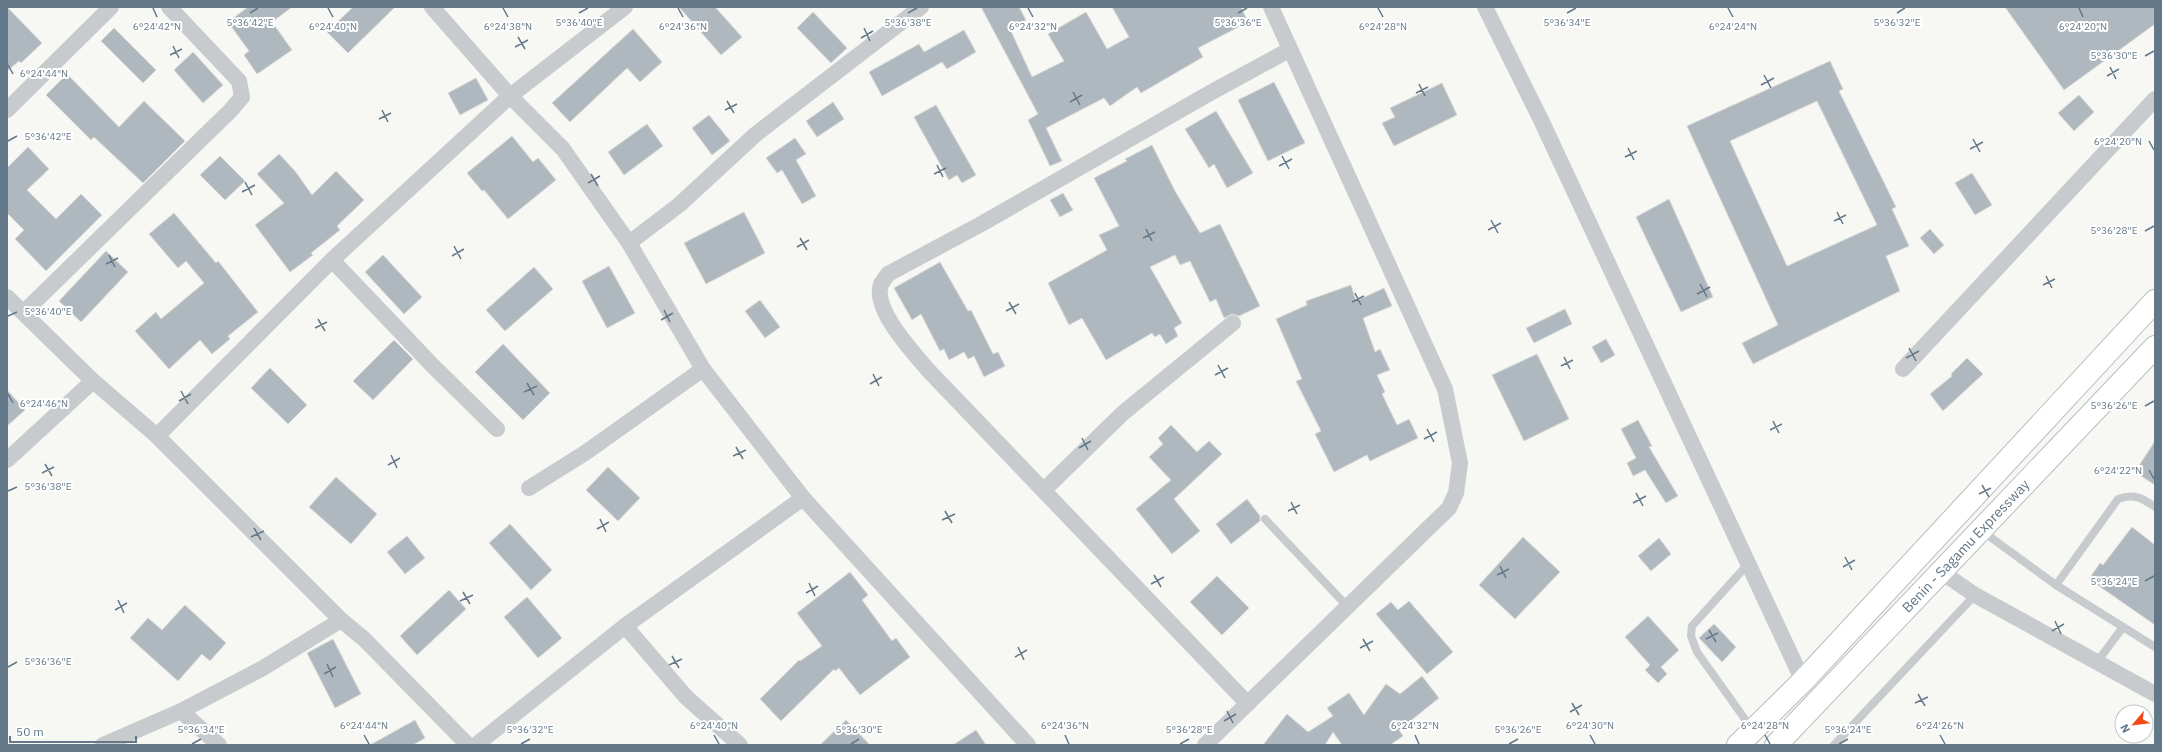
<svg xmlns="http://www.w3.org/2000/svg" width="2162" height="752" font-family="'IBM Plex Sans',sans-serif">
<rect width="100%" height="100%" fill="#f7f7f4"/>
<!-- building -->
<g fill="#afb8be" stroke="#d9d9d6" fill-rule="evenodd">
<path d="M7,7L42,43L21,63L19,61L7,71Z"/>
<path d="M248,7H292L272,22L292,50L257,74L244,55L249,51L228,22Z"/>
<path d="M353,7H395L348,53L327,32Z"/>
<path d="M679,7H715L742,37L721,55Z"/>
<path d="M981,7H1019L1026,20L1010,29L1032,77L1064,61L1048,34L1086,12L1107,49L1129,37L1112,7H1241L1248,22L1198,48L1203,57L1141,93L1137,87L1110,106L1104,98L1046,128L1062,161L1050,166L1028,120L1038,114Z"/>
<path d="M2005,7H2155V24L2064,90Z"/>
<path d="M813,12L847,48L831,63L797,28Z"/>
<path d="M114,28L156,70L143,83L101,41Z"/>
<path d="M633,29L662,62L640,82L627,68L570,122L552,103Z"/>
<path d="M964,30L976,52L947,69L942,62L882,96L869,72L919,44L924,52Z"/>
<path d="M193,52L223,85L203,103L174,70Z"/>
<path d="M1830,61L1843,89L1839,91L1896,207L1892,209L1909,246L1886,256L1900,291L1753,364L1742,343L1778,325L1687,126ZM1817,101L1877,225L1787,266L1730,141Z"/>
<path d="M67,74L119,127L144,101L185,141L143,183L94,137L91,140L46,95Z"/>
<path d="M476,78L488,100L460,115L448,93Z"/>
<path d="M1274,82L1305,143L1268,161L1238,100Z"/>
<path d="M1442,83L1457,115L1394,146L1382,123L1395,117L1390,108Z"/>
<path d="M2079,95L2094,112L2074,131L2058,113Z"/>
<path d="M833,102L844,119L817,137L806,121Z"/>
<path d="M936,105L976,175L962,183L957,175L949,180L914,117Z"/>
<path d="M1216,111L1253,173L1227,188L1214,164L1209,168L1185,129Z"/>
<path d="M709,115L730,141L712,155L692,128Z"/>
<path d="M647,124L663,146L624,175L608,152Z"/>
<path d="M512,136L533,162L538,158L556,180L508,219L484,190L482,191L467,173Z"/>
<path d="M795,138L806,154L796,160L816,196L802,204L782,170L777,173L766,158Z"/>
<path d="M1152,145L1175,191L1200,233L1220,224L1260,306L1239,316L1232,314L1224,318L1216,299L1210,302L1190,261L1180,265L1175,255L1150,267L1182,323L1174,328L1178,336L1166,344L1160,334L1155,337L1152,333L1106,360L1082,318L1069,325L1048,283L1107,250L1099,235L1119,226L1094,178L1127,161L1125,159Z"/>
<path d="M28,147L49,169L27,190L56,219L81,194L102,215L46,271L15,239L24,230L7,213V168Z"/>
<path d="M279,154L295,171L312,195L336,171L364,200L337,226L340,230L311,253L313,255L290,272L255,225L284,203L257,174Z"/>
<path d="M220,156L245,181L225,200L200,175Z"/>
<path d="M1972,173L1992,205L1975,215L1955,183Z"/>
<path d="M1063,193L1073,210L1060,217L1050,200Z"/>
<path d="M1669,199L1713,297L1681,312L1636,217Z"/>
<path d="M744,212L765,253L706,284L684,243Z"/>
<path d="M174,213L216,263L218,261L258,312L228,336L230,339L212,354L200,340L169,369L135,331L156,312L161,319L204,283L186,261L178,268L149,234Z"/>
<path d="M1930,229L1944,245L1934,254L1920,238Z"/>
<path d="M106,251L128,272L81,322L59,301Z"/>
<path d="M383,255L422,297L404,314L365,272Z"/>
<path d="M940,262L968,311L971,310L993,354L998,352L1005,366L984,377L974,356L968,359L964,352L949,360L944,349L940,351L921,314L912,320L894,288Z"/>
<path d="M609,266L635,313L607,328L582,281Z"/>
<path d="M534,267L553,289L505,331L486,310Z"/>
<path d="M1351,285L1356,301L1384,288L1392,306L1363,318L1375,352L1380,349L1390,370L1377,375L1385,392L1382,394L1397,425L1409,419L1418,438L1370,461L1367,455L1334,472L1315,434L1321,431L1296,381L1302,379L1276,319L1307,305L1306,301Z"/>
<path d="M760,300L780,327L765,338L745,311Z"/>
<path d="M1565,309L1572,324L1534,343L1526,328Z"/>
<path d="M1606,339L1615,355L1601,363L1592,347Z"/>
<path d="M394,340L413,359L373,400L353,381Z"/>
<path d="M503,344L550,393L523,420L475,372Z"/>
<path d="M1537,354L1569,419L1524,441L1492,375Z"/>
<path d="M1967,358L1983,374L1943,411L1930,394L1952,376L1951,374Z"/>
<path d="M270,368L307,405L288,424L251,388Z"/>
<path d="M7,390L25,410L7,426Z"/>
<path d="M1638,420L1652,446L1649,447L1678,496L1666,503L1645,470L1633,476L1627,463L1636,458L1621,429Z"/>
<path d="M1171,425L1197,452L1209,441L1222,454L1174,499L1200,531L1172,554L1136,509L1171,480L1149,457L1163,444L1158,438Z"/>
<path d="M2155,441V485L2135,472Z"/>
<path d="M608,467L640,498L618,521L586,490Z"/>
<path d="M336,477L377,514L351,544L309,507Z"/>
<path d="M1247,499L1260,516V521L1231,544L1216,524Z"/>
<path d="M510,524L552,570L531,590L489,543Z"/>
<path d="M2132,527L2155,545V625L2089,579L2100,563L2103,565Z"/>
<path d="M407,536L425,558L405,574L387,552Z"/>
<path d="M1523,537L1560,572L1515,619L1479,585Z"/>
<path d="M1659,538L1671,554L1651,571L1638,556Z"/>
<path d="M850,572L868,595L862,600L892,641L896,638L910,657L860,695L839,668L835,671L834,669L781,721L760,699L799,660L800,661L822,646L797,613Z"/>
<path d="M1217,576L1249,608L1222,635L1190,602Z"/>
<path d="M449,590L466,609L417,655L400,636Z"/>
<path d="M527,597L562,638L538,658L504,617Z"/>
<path d="M1409,601L1453,652L1427,674L1376,614L1391,602L1398,610Z"/>
<path d="M185,605L226,643L210,661L202,654L178,681L130,638L148,618L162,630Z"/>
<path d="M1648,616L1679,650L1661,667L1667,674L1658,683L1645,670L1650,665L1625,637Z"/>
<path d="M1714,624L1736,647L1722,662L1699,638Z"/>
<path d="M333,639L361,694L335,708L307,653Z"/>
<path d="M1422,676L1439,698L1399,730L1403,736L1390,745H1342L1333,732L1325,745H1263L1287,714L1308,732L1333,716L1327,708L1349,693L1364,715L1386,684L1400,694Z"/>
<path d="M415,720L425,738L413,745H370Z"/>
<path d="M846,720L870,745H820Z"/>
<path d="M976,730L986,745H953Z"/>
</g>
<g fill="none" stroke-linecap="round" stroke-linejoin="round">
<defs>
<g id="highway">
<path d="M1738,745L1803,681L2155,301"/>
<path id="s1" d="M1776,745L2155,347"/>
</g>
</defs>
<!-- highway casing -->
<use href="#highway" stroke="#b9bdc0" stroke-width="24"/>
<!-- lane -->
<g stroke="#c7cbce" stroke-width="8">
<path d="M1265,519L1348,607"/>
<path d="M1982,531L2056,585L2155,647"/>
<path d="M1748,564L1692,626L1691,636L1697,652L1752,729"/>
<path d="M2056,585L2118,499C2134,493 2142,498 2155,507"/>
<path d="M2097,662L2123,627"/>
<path d="M1834,745L1975,595"/>
</g>
<!-- street -->
<g stroke="#c7cbce" stroke-width="16">
<path d="M432,7L510,96L563,149L629,243L703,369L803,498L1028,745"/>
<path d="M1485,7L1541,120L1803,681"/>
<path d="M7,110L111,7"/>
<path d="M629,243L679,205L756,134L921,7"/>
<path d="M332,260L432,365L497,429"/>
<path d="M7,297L93,381L157,436L341,620L364,639L468,745"/>
<path d="M24,312L231,110L242,97L239,81L169,7"/>
<path d="M1903,369L2155,99"/>
<path d="M157,436L332,260L510,96L625,7"/>
<path d="M7,460L93,381"/>
<path d="M529,488L585,453L703,369"/>
<path d="M1044,490L1123,413L1233,323"/>
<path d="M1940,571L1975,595L2155,694"/>
<path d="M625,626L686,697L740,745"/>
<path d="M1248,704L928,370C913,352 872,309 881,284C883,281 886,277 888,274L983,223L1210,93L1289,50"/>
<path d="M181,711L219,745"/>
<path d="M103,745L181,711L263,668L341,620"/>
<path d="M476,745L625,626L803,498"/>
<path d="M1205,745L1449,508L1456,493L1460,463L1445,389L1271,7"/>
</g>
<!-- highway -->
<use href="#highway" stroke="#fff" stroke-width="22"/>
</g>
<!-- ticks -->
<path fill="none" stroke="#637888" stroke-width="1.5" d="M153,8L157,17M328,8L333,17M503,8L508,17M678,8L683,17M1028,8L1033,17M1378,8L1383,17M1728,8L1733,17M2079,8L2083,17M250,13L258,8M579,13L588,8M908,13L917,8M1238,13L1247,8M1567,13L1576,8M1897,13L1905,8M864,28L870,41M518,37L525,49M861,38L873,31M173,46L179,58M515,47L528,40M170,55L182,49M2145,56L2154,51M8,65L13,74M2110,67L2116,79M1764,75L1771,88M2107,76L2119,69M1419,84L1425,96M1761,85L1774,78M1073,92L1080,105M1416,93L1428,87M727,101L734,113M1070,102L1082,95M382,110L388,122M725,110L737,104M379,119L391,113M1973,139L1980,152M8,141L17,136M2149,141L2154,150M1628,148L1634,160M1970,149L1983,142M1282,156L1289,169M1625,157L1637,151M937,165L943,177M1279,166L1292,159M591,174L598,186M934,174L946,168M245,182L252,195M588,183L600,176M242,192L255,185M1837,212L1843,224M1491,220L1498,233M1834,221L1846,215M1146,229L1152,241M1488,230L1501,223M2145,231L2154,226M800,238L807,250M1143,238L1155,232M454,246L461,259M797,247L809,240M109,255L115,267M452,256L464,249M106,264L118,258M2046,276L2052,288M1700,284L1707,297M2043,285L2055,279M1355,293L1361,305M1697,294L1710,287M1009,302L1016,314M1352,302L1364,296M664,310L670,322M1006,311L1019,304M8,316L17,312M318,319L325,331M661,320L673,313M315,328L327,322M1909,348L1916,361M1564,357L1570,369M1906,358L1919,351M1218,365L1225,378M1561,366L1573,360M873,374L879,386M1215,375L1228,368M527,383L534,395M870,384L882,377M181,391L188,404M524,392L537,386M8,394L13,403M179,401L191,394M2145,406L2154,401M1773,421L1779,433M1427,429L1434,442M1770,430L1782,424M1082,438L1088,450M1424,439L1437,432M736,447L743,459M1079,448L1091,441M391,455L397,468M733,456L746,450M45,464L52,476M388,465L400,458M2149,470L2154,479M42,473L54,467M1982,485L1989,497M8,491L17,487M1636,493L1643,506M1979,494L1991,488M1291,502L1297,514M1633,503L1646,496M945,511L952,523M1288,511L1300,505M600,519L606,532M942,520L955,514M254,528L261,540M597,529L609,522M251,537L264,531M1845,557L1852,570M1500,566L1506,578M1843,567L1855,560M1154,575L1161,587M1497,575L1509,569M2145,581L2154,576M809,583L815,596M1151,584L1164,577M463,592L470,604M806,593L818,586M118,600L124,613M460,601L473,595M115,610L127,603M2055,621L2061,634M1709,630L1716,642M2052,631L2064,624M1363,639L1370,651M1706,639L1718,633M1018,647L1024,660M1360,648L1373,641M672,656L679,668M1015,657L1027,650M327,664L333,677M669,665L682,659M8,667L17,662M324,674L336,667M1918,694L1925,706M1572,703L1579,715M1915,703L1928,697M1227,711L1233,723M1570,712L1582,705M1224,721L1236,714M364,735L369,744M714,735L719,744M1065,735L1069,744M1415,735L1419,744M1590,735L1595,744M1765,735L1770,744M1940,735L1945,744M192,744L201,739M521,744L530,739M851,744L859,739M1180,744L1189,739M1509,744L1518,739M1839,744L1848,739"/>
<g text-anchor="middle" dominant-baseline="central" stroke-width="4" stroke-linejoin="round" paint-order="stroke">
<!-- street labels -->
<g font-size="14" fill="#637888" stroke="#fff">
<text stroke="none"><textPath href="#s1" startOffset="275">Benin - Sagamu Expressway</textPath></text>
</g>
</g>
<g font-size="10" text-anchor="middle" fill="#637888" stroke="#fff" stroke-width="4" stroke-linejoin="round" paint-order="stroke">
<text x="908" y="26">5°36'38"E</text>
<text x="1238" y="26">5°36'36"E</text>
<text x="1897" y="26">5°36'32"E</text>
<text x="250" y="26">5°36'42"E</text>
<text x="579" y="26">5°36'40"E</text>
<text x="1567" y="26">5°36'34"E</text>
<text x="157" y="30">6°24'42"N</text>
<text x="333" y="30">6°24'40"N</text>
<text x="508" y="30">6°24'38"N</text>
<text x="683" y="30">6°24'36"N</text>
<text x="1033" y="30">6°24'32"N</text>
<text x="1383" y="30">6°24'28"N</text>
<text x="1733" y="30">6°24'24"N</text>
<text x="2083" y="30">6°24'20"N</text>
<text x="2114" y="59">5°36'30"E</text>
<text x="44" y="77">6°24'44"N</text>
<text x="48" y="140">5°36'42"E</text>
<text x="2118" y="145">6°24'20"N</text>
<text x="2114" y="234">5°36'28"E</text>
<text x="48" y="315">5°36'40"E</text>
<text x="44" y="407">6°24'46"N</text>
<text x="2114" y="409">5°36'26"E</text>
<text x="2118" y="474">6°24'22"N</text>
<text x="48" y="490">5°36'38"E</text>
<text x="2114" y="585">5°36'24"E</text>
<text x="48" y="665">5°36'36"E</text>
<text x="364" y="729">6°24'44"N</text>
<text x="714" y="729">6°24'40"N</text>
<text x="1065" y="729">6°24'36"N</text>
<text x="1415" y="729">6°24'32"N</text>
<text x="1590" y="729">6°24'30"N</text>
<text x="1765" y="729">6°24'28"N</text>
<text x="1940" y="729">6°24'26"N</text>
<text x="201" y="733">5°36'34"E</text>
<text x="530" y="733">5°36'32"E</text>
<text x="859" y="733">5°36'30"E</text>
<text x="1189" y="733">5°36'28"E</text>
<text x="1518" y="733">5°36'26"E</text>
<text x="1848" y="733">5°36'24"E</text>
</g>
<!-- border -->
<rect width="2162" height="752" fill="none" stroke="#637888" stroke-width="16"/>
<!-- north arrow -->
<g transform="translate(2134 724) rotate(242)"><circle r="19" fill="#ffffff" stroke="#c1c9cf"/>
<path d="M0-3L7 15L0 10L-7 15Z" fill="#f34a18"/>
<text y="-6" font-size="11" font-weight="bold" text-anchor="middle" fill="#637888">N</text>
</g>
<!-- scale -->
<path d="M10 736v6h126v-6" fill="none" stroke="#637888" stroke-width="2"/>
<text x="16" y="736" font-size="12" fill="#637888" stroke="#ffffff" stroke-width="3" paint-order="stroke">50 m</text>
</svg>
